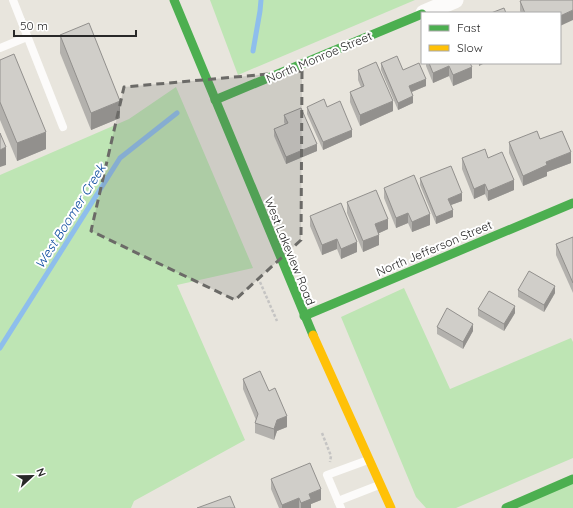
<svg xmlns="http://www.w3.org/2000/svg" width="573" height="508" font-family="Quicksand,sans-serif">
<rect width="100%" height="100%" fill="#e8e5dd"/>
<!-- green -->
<g fill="#bee5b4">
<path d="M210,0H415L238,75Z"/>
<path d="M176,87L253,268L177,285L245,440L134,501L131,508H0V175L129,119Z"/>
<path d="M404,288L450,389L571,338L573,342V458L456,508H426L416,497L341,317Z"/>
<path d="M573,483V508H513Z"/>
</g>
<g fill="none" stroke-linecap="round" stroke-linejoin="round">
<!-- stream -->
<g stroke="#8ebeec" stroke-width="5">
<path d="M253,51L260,11L261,0"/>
<path d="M0,348L120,158L177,113"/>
</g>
<!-- path -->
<g stroke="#c5c4c3" stroke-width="2.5" stroke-dasharray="3 2" stroke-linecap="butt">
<path d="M260,282L277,321"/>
<path d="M322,433L331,456L330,462"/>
</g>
<!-- lane -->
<g stroke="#fcfbfa" stroke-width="8">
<path d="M13,0L63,127"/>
<path d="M0,48L27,37"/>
<path d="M338,501L379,485"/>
<path d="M341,508L327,475L368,460"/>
</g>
<!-- street -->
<path stroke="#fcfbfa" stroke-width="17" d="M424,13L455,0"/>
<!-- fast -->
<g stroke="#4caf50" stroke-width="9">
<path d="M174,0L313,335"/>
<path d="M215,100L422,14"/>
<path d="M304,316L573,203"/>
<path d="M506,508L573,479"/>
</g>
<!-- slow -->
<path stroke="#ffc107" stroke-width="9" d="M313,335L391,508"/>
</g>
<!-- wall -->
<g fill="#b3b1ad">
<path d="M520,1L560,13H521L520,11Z"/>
<path d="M60,35L120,118L91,130L60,53Z"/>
<path d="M0,60L46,149L17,161L0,120Z"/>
<path d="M381,63L403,70L426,86L412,92L413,103L398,110L381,70Z"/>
<path d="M426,63H470L472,78L453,86L449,76L433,83L426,66Z"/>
<path d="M358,70L393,111L360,126L350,102V92L361,87L358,80Z"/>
<path d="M307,107H327L352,137L323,150L307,114Z"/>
<path d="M284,115L317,151L286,164L274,136V129L285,125L284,122Z"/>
<path d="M540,139L571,163L547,172V176L523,186L509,153V142Z"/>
<path d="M462,158H488L514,190L488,201L485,194L474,199L462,169Z"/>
<path d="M420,178L462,201L451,205L453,217L436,224L420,185Z"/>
<path d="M384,188L430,225L412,232L408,223L396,228L384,198Z"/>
<path d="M347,202L388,229L379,233V245L363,252L347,213Z"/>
<path d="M310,216L357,252L341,259L337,249L322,255L310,226Z"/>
<path d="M573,237V293L556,255V244Z"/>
<path d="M518,290L555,293L544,312L518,297Z"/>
<path d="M478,309L515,313L504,331L478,316Z"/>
<path d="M437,327L473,331L463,349L437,334Z"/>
<path d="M243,379L269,391L287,427L277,431L274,440L255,433V423L256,420L243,389Z"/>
<path d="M271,479L321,500L311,504V508H279L271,489Z"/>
</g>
<!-- shaded-wall -->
<g fill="#92908d">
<path d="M573,10V20L560,26V16Z"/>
<path d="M479,63H485L479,66Z"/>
<path d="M449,66V76L433,83V73Z"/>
<path d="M472,67V78L453,86V75Z"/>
<path d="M426,79V86L409,93V86Z"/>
<path d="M413,96V103L398,110V103Z"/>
<path d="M120,101V118L91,130V113Z"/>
<path d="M393,101V111L360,126V115Z"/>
<path d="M352,130V137L323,150V142Z"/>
<path d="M46,132V149L17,161V143Z"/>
<path d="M317,144V151L286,164V157Z"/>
<path d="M6,147V165L0,167V150Z"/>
<path d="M571,152V163L547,172V176L523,186V176L546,162Z"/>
<path d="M514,180V190L488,201V191Z"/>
<path d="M485,184V194L474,199V189Z"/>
<path d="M462,193V201L448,206V199Z"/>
<path d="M453,210V217L436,224V217Z"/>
<path d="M408,213V223L396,228V218Z"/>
<path d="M430,214V225L412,232V222Z"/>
<path d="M388,219V229L375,235V224Z"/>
<path d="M379,235V245L363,252V241Z"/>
<path d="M337,239V249L322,255V245Z"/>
<path d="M357,242V252L341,259V249Z"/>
<path d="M555,286V293L544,312V305Z"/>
<path d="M515,306V313L504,331V324Z"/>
<path d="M473,324V331L463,349V342Z"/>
<path d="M287,416V427L277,431L274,440V429L277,420Z"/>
<path d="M321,489V500L311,504V508H301V503L309,494Z"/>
<path d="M299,498V508H282V505Z"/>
</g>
<!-- building -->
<g fill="#d0cec9" stroke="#92908d">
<path d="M522,0H573V10L560,16V13H525L520,1Z"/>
<path d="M504,8L506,13H491Z"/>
<path d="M89,23L120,101L91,113L60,35Z"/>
<path d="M14,54L46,132L17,143L0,102V60Z"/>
<path d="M397,56L403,70L419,63L426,79L409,86L413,96L398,103L381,63Z"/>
<path d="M376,62L393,101L360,115L350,92L364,86L358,70Z"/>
<path d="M429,63H470L472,67L453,75L449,66L433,73Z"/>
<path d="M324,99L327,107L340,101L352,130L323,142L307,107Z"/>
<path d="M301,108L317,144L286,157L274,129L288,123L284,115Z"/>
<path d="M537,131L540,139L562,131L571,152L546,162L547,165L523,176L509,142Z"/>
<path d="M0,133L6,147L0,150Z"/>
<path d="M485,149L488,158L502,152L514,180L488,191L485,184L474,189L462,158Z"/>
<path d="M451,166L462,193L448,199L453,210L436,217L420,178Z"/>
<path d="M414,175L430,214L412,222L408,213L396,218L384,188Z"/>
<path d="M376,190L388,219L375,224L379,235L363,241L347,202Z"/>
<path d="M341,203L357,242L341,249L337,239L322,245L310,216Z"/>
<path d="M573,237V283L556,244Z"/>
<path d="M529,271L555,286L544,305L518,290Z"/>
<path d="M489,291L515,306L504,324L478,309Z"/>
<path d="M447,308L473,324L463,342L437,327Z"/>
<path d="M260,371L269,391L275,388L287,416L277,420L274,429L255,423L258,414L243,379Z"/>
<path d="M310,463L321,489L309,494L311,499L301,503L299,498L282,505L271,479Z"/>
<path d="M230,496L235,508H197Z"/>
</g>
<!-- marked area -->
<path fill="#6b6a67" fill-opacity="0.2" stroke="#6b6a67" stroke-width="3" stroke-dasharray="8 5" stroke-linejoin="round" d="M302,71L301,240L235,300L91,231L124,87Z"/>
<g text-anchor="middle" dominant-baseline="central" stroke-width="4" stroke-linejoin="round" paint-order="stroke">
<!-- street labels -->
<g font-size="12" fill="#282828" stroke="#fff">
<text transform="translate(319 57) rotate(-23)">North Monroe Street</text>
<text transform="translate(434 248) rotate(-23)">North Jefferson Street</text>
<text transform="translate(290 251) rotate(68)">West Lakeview Road</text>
</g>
<!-- water labels -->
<g font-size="13" font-style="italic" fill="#08489d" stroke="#fff">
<text transform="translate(70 216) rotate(-58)">West Boomer Creek</text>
</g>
</g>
<!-- legend -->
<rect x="421" y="12" width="140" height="52" fill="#ffffff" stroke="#a9a9a9"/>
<rect x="429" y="25" width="20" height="6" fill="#4caf50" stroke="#a9a9a9"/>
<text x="457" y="32" font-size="12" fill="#282828">Fast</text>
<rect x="429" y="45" width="20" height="6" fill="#ffc107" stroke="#a9a9a9"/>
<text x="457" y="52" font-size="12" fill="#282828">Slow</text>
<!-- north arrow -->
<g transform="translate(32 476) rotate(68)" stroke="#ffffff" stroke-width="3" paint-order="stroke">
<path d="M0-3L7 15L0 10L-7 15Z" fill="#282828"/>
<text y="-6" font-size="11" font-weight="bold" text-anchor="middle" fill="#282828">N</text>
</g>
<!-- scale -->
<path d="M14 30v6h122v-6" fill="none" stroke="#282828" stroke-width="2"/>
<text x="20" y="30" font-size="12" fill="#282828" stroke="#ffffff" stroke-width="3" paint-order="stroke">50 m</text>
</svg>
